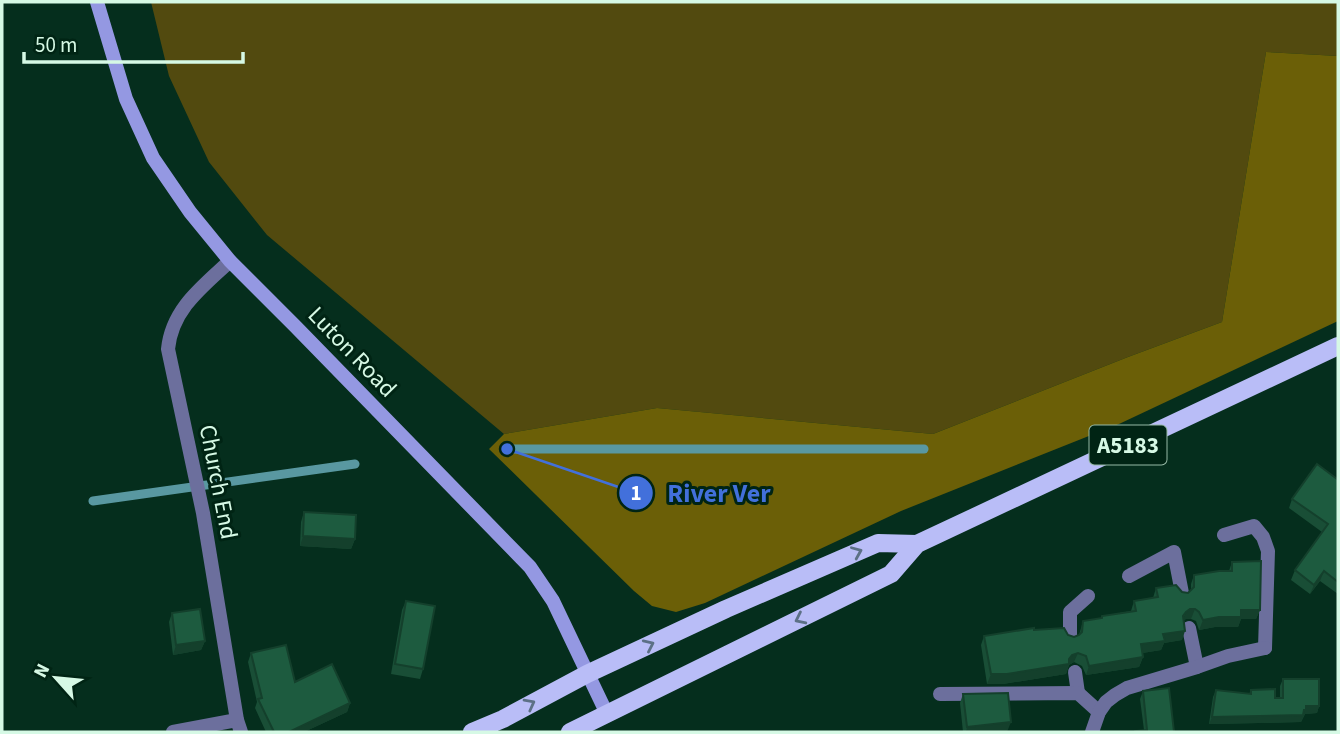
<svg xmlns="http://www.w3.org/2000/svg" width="1340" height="734" font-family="'Source Sans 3',sans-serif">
<rect width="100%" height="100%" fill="#052e1d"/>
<!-- green -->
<path fill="#524a0f" d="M151,2H1338V56L1266,52L1222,322L1128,357L933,434L657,408L504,434L267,235L209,162L169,76Z"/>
<!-- forest -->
<path fill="#6b5f07" d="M1266,52L1338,56V321L1119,424L901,511L705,603L676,612L652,606L634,591L489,449L504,434L657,408L933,434L1128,357L1222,322Z"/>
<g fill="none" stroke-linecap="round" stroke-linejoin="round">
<!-- stream -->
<g stroke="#5998a1" stroke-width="9">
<path d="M507,449H924"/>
<path d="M93,501L355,464"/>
</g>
<!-- lane -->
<g stroke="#6c6f9d" stroke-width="14">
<path d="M1224,535L1254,526L1263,537L1268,551L1265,648"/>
<path d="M1129,576L1174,552L1182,593"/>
<path d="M1189,628L1197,667"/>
<path d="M1070,637V612L1088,596"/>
<path d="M1075,672L1078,693"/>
<path d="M940,694L1078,693L1099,712"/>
<path d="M173,732L237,720"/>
</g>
<!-- street -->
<g stroke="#6c6f9d" stroke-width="14">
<path d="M230,261C202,287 172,309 168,349L203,513L237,720L241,732"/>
<path d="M1092,732L1099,712L1106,702L1115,695L1127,688L1197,667L1228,656L1265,648"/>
</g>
<!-- secondary -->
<path stroke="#9498e2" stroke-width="14" d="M97,2L126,99L153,158L190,212L230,261L296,327L530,567L553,601L607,714"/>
<!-- primary -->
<g stroke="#b9bdf7" stroke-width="18">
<path d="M472,732L503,719L587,674L726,609L878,543L917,544"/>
<path d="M570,732L891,574L917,544L1338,346"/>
</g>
</g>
<!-- wall -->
<g fill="#194e36">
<path d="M1338,478V594L1320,581L1310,594L1291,580L1295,570L1322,532L1289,508L1292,499Z"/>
<path d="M304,512L355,539L351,549L300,546L301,522Z"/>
<path d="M1232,562L1260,610L1256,619H1241L1238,627H1215L1199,630L1196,621L1191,619H1186L1184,620L1182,640L1164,643L1161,650L1142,653L1143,657L1139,667L1086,675L1082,666L1074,662L1069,665L1066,674L1003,684H987L981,645L984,636L1034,630L1074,637L1079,635L1083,621L1101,618L1102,616L1131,611L1134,601L1153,598L1156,588L1188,593L1191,590V584L1194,575L1229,571Z"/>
<path d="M406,601L423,669L420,679L391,674L402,610Z"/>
<path d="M172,613L205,641L201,650L173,655L169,622Z"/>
<path d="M251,653L295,682L350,703L347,712L304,732H266L255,708L257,702L248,662Z"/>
<path d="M1283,679L1319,706L1317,713L1305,714L1301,722L1209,724L1213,697L1216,690L1249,694L1251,690L1280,698V686Z"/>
<path d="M1143,691L1174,732H1136V731L1144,730L1140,699Z"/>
<path d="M963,694L1007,732H963L960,703Z"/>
</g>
<!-- shaded-wall -->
<g fill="#14402c">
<path d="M303,536L355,539L351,549L300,546Z"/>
<path d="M1324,571L1320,581L1310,594L1314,585Z"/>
<path d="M1190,609H1195L1191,619H1186L1182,621L1186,612Z"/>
<path d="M1241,610H1260L1256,619H1241L1238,627H1215L1199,630L1203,620Z"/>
<path d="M1185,631L1182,640L1164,643L1161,650L1137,654L1141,644L1163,634Z"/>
<path d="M205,641L201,650L173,655L176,645Z"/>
<path d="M1078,653L1074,662L1069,665L1066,674L1003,684H987L991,674L1069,659L1072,655Z"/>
<path d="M1143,657L1139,667L1086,675L1089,666Z"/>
<path d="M350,703L347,712L304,732H289Z"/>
<path d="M1306,706H1319L1317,713L1305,714L1301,722L1209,724L1212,717Z"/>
<path d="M1011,722L1007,732H966L967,727Z"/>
</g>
<!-- building -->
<g fill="#1d5b3f" stroke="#14402c" stroke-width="2">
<path d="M1317,464L1337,479L1338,478V582L1324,571L1314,585L1295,570L1328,524L1292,499Z"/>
<path d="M304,512L356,515L355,539L303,536Z"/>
<path d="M1261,561L1260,610H1241V617H1219L1203,620L1199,612L1195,609H1190L1186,612L1183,616L1185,631L1163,634L1165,641L1141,644L1143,657L1089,666L1086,656L1078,653L1072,655L1069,659V664L1007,674H991L984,636L1034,628V630L1064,628L1068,635L1074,637L1079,635L1082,632L1083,621L1102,618V616L1136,611L1134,601L1158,597L1156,588L1176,585L1182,592L1188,593L1194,587V575L1219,571H1232V562Z"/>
<path d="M406,601L435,606L423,669L395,664Z"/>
<path d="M200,609L205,641L176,645L172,613Z"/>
<path d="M286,645L295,682L332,664L350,703L289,732H274L258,699L262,698L251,653Z"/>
<path d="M1283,679H1319V706H1306V710H1304L1303,715L1212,717L1216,690L1251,694V690L1275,689V698H1283Z"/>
<path d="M1169,688L1174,732H1137L1136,731L1147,730L1143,691Z"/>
<path d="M1008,693L1011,722L967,727L963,694Z"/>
</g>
<!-- one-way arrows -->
<defs><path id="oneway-chevron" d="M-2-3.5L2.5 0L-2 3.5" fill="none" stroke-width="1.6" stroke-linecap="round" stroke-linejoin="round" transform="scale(1.75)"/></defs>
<g stroke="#5c7086">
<use href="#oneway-chevron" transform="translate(857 552) rotate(-23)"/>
<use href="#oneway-chevron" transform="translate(800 619) rotate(154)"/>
<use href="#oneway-chevron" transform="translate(649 645) rotate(-25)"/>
<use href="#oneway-chevron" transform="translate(530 704) rotate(-28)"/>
</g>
<g text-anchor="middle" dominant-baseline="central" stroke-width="6" stroke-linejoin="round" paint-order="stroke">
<!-- shield labels -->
<rect fill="#002414" stroke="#96b9a6" stroke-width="2" x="1089.5" y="425.5" width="77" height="39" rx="5"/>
<g font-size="23" font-weight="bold" fill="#d6f9e5">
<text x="1128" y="445">A5183</text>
</g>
<!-- street labels -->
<g font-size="24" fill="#d6f9e5" stroke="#002414">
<text transform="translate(352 352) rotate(46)">Luton Road</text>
<text transform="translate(218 482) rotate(79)">Church End</text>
</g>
</g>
<!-- callouts -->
<path fill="none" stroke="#4270db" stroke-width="2.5" d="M507 449L636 493"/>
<g fill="#4270db" stroke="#002414" stroke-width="2.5">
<circle cx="507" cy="449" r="7"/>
<circle cx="636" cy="493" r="18"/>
</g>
<g font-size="21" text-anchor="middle" font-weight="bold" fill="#fff">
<text x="636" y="500">1</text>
</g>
<g font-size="26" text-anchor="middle" font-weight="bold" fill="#4270db" stroke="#002414" stroke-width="6" stroke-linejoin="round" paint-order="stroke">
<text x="719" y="502">River Ver</text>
</g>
<!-- border -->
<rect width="1340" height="734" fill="none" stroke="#d6f9e5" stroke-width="7"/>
<!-- north arrow -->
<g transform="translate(56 678) rotate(297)" stroke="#002414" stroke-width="5" paint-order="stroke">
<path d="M0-5L12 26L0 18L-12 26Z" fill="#d6f9e5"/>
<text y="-10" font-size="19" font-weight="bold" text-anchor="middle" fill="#d6f9e5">N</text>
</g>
<!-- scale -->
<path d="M24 52v10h219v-10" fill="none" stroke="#d6f9e5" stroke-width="3.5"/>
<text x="35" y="52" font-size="21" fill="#d6f9e5" stroke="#002414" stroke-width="5" paint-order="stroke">50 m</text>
</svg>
